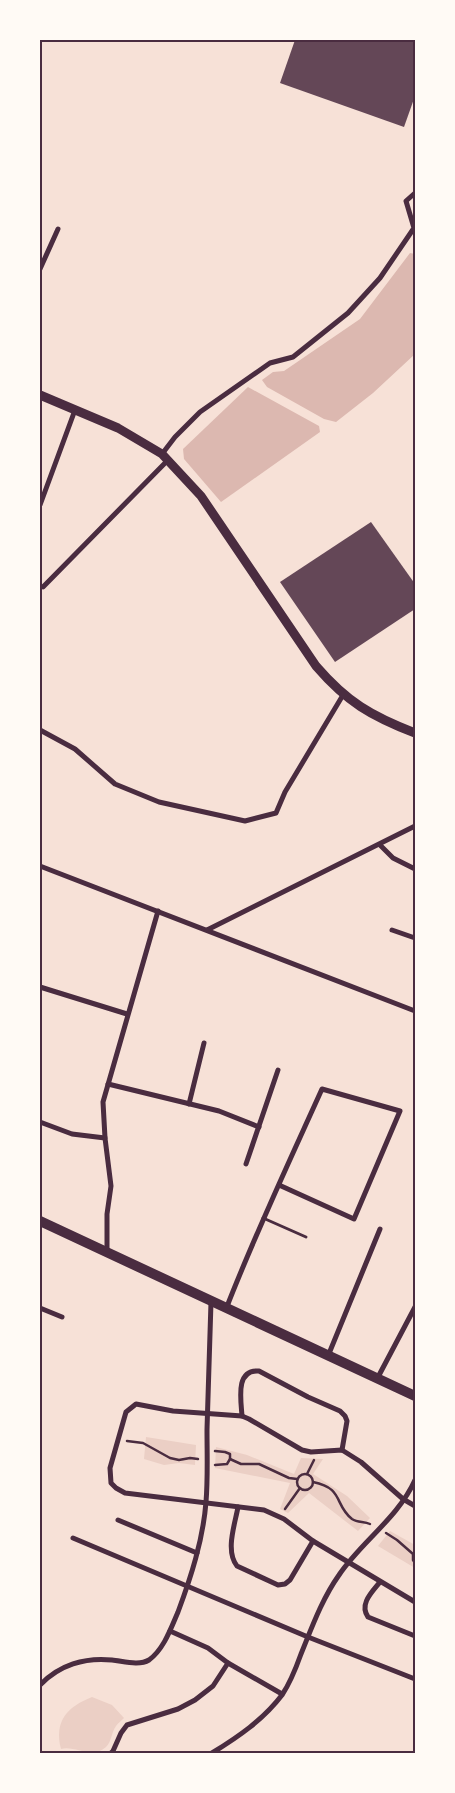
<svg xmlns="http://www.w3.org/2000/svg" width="455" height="1793" font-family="'Archivo Narrow',sans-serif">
<rect width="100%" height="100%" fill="#f7e1d7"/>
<!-- green -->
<g fill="#ebcfc5">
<path d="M146,1437L196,1445L195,1465L179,1463L164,1465L144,1459Z"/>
<path d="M216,1447L247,1455L294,1474L301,1458L323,1459L313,1474L347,1496L370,1518L358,1531L309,1493L288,1513L280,1509L290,1483L215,1468Z"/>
<path d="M390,1531L415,1545V1568L378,1546Z"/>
<path d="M92,1697L112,1705L124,1718C122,1720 118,1723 116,1726C111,1733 112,1741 106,1747C92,1760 75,1745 61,1749C54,1721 67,1707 92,1697Z"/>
</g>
<!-- water -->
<g fill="#dcb8b0">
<path d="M410,253L415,254V354L373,393L336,422L324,419L267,387L262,380L273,372L284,371L360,319Z"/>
<path d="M248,387L319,426L320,432L221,502L184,459L183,449Z"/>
</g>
<!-- building -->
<g fill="#644757">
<path d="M295,40H415V96L404,127L280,83Z"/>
<path d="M371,522L415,584V609L335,662L280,582Z"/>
</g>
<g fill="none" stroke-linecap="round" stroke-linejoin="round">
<!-- path -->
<g stroke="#4a2c40" stroke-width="2.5">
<path d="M127,1441L143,1443L170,1458L179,1460L190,1458L198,1459"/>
<path d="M215,1451L225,1452L230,1454V1459L227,1464L215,1465"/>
<path d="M230,1459L241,1464H259L289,1478L297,1479"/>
<path d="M307,1474L314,1460"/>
<circle cx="305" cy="1482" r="8"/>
<path d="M313,1482C344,1488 334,1505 352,1519C358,1523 364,1521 370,1524"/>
<path d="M285,1509L300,1488"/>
<path d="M386,1533L397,1540L413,1554V1560L415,1563"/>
</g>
<!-- service -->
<path stroke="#4a2c40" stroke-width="3" d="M263,1218L306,1237"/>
<!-- minor -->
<g stroke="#4a2c40" stroke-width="5">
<path d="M40,269L58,229"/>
<path d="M162,454L175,437L200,412L270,363L293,357L348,313L380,278L414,228L406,201L415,193"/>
<path d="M40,505L75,410"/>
<path d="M40,586L43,587L168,460"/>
<path d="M40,730L75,749L115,784L159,802L245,821L276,813L285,792L343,695"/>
<path d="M380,845L393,858L415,869"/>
<path d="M40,866L415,1011"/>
<path d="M207,930L415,826"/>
<path d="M392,930L415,938"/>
<path d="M40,987L127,1014"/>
<path d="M108,1084L219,1111L259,1127"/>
<path d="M189,1104L204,1043"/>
<path d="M40,1122L72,1134L105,1138"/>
<path d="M246,1164L278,1070"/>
<path d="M107,1252V1214L111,1186L105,1138L103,1102L158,911"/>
<path d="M40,1308L62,1317"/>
<path d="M226,1309C255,1234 289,1162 322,1089L400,1111L354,1219L279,1185"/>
<path d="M328,1356L380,1229"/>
<path d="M377,1379L415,1307"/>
<path d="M242,1416C241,1400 235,1369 259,1371L308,1397L340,1411L345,1416L347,1421L342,1450"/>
<path d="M415,1506L403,1499L361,1462L342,1450L311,1452L302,1450L249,1419L242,1416L173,1411L136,1404L126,1412L110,1468L111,1483L116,1488L125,1493L264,1510L284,1519L313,1541L415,1602"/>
<path d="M238,1507C235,1524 225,1551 237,1566L278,1585L285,1584L290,1580L313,1541"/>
<path d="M118,1520L197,1553"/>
<path d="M73,1538L308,1637L415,1679"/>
<path d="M380,1582C372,1592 359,1604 368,1617L415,1636"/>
<path d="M170,1631L208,1648L228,1663L282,1694"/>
<path d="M40,1685C59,1665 85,1657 112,1660C123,1661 139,1666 149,1660C164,1649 171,1628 178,1612C191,1577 203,1540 206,1502C208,1478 207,1454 207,1430C208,1387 210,1344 211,1302"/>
<path d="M111,1753L113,1751L121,1733L127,1725L178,1709L195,1700L213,1686L228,1663"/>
<path d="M212,1753C238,1737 263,1720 282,1695C290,1683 296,1668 301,1654C312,1627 322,1599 339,1575C361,1542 398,1518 415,1480"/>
</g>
<!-- tertiary -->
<path stroke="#4a2c40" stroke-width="9" d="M40,395L118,428L162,454L201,496L316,666C347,702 371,716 415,733"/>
<!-- secondary -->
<path stroke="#4a2c40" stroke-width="10" d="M40,1221L415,1396"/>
</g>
<!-- border -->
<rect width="455" height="1793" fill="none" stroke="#fffaf5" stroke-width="82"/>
<rect x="41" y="41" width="373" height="1711" fill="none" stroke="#4a2c40" stroke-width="2"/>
</svg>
